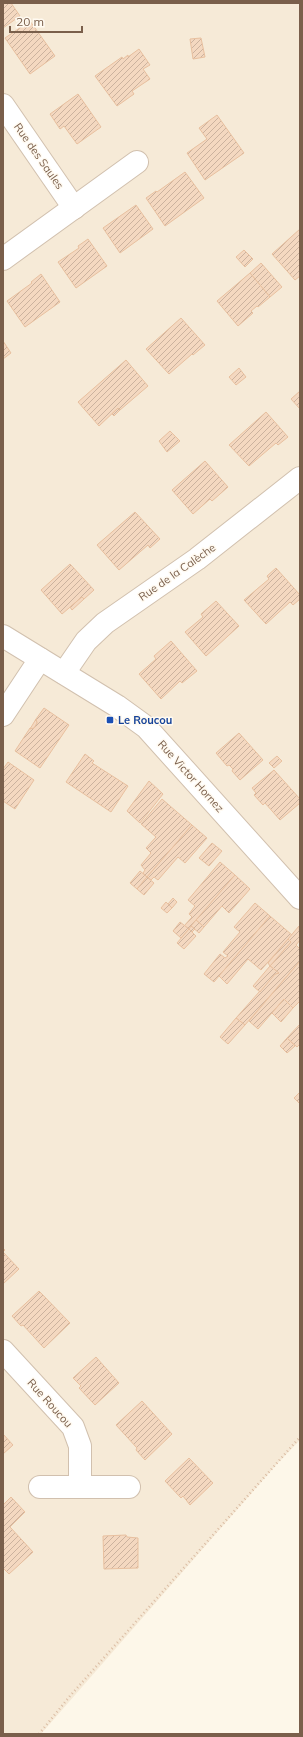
<svg xmlns="http://www.w3.org/2000/svg" width="303" height="1737" font-family="Mulish,sans-serif">
<defs>
<pattern id="building-hatch" width="6" height="6" patternUnits="userSpaceOnUse"><rect width="6" height="6" fill="#f4d8c0"/><path d="M-1 1l2-2M0 6l6-6M5 7l2-2" fill="none" stroke="#cbb29e"/></pattern>
</defs>
<rect width="100%" height="100%" fill="#fdf7e9"/>
<!-- residential -->
<path fill="#f6ead7" d="M3,3H300V1440L276,1465L41,1734H3Z"/>
<!-- building -->
<g fill="url(#building-hatch)" stroke="#e8c09f">
<path d="M3,3H11L20,16L3,28Z"/>
<path d="M30,21L55,56L30,74L5,38Z"/>
<path d="M201,38L205,57L193,59L190,39Z"/>
<path d="M139,49L150,65L143,69L150,79L132,91L134,94L117,106L95,76L122,57L123,59L128,55V57Z"/>
<path d="M78,94L101,127L77,144L64,126L60,129L50,114Z"/>
<path d="M217,115L244,153L205,180L187,153L207,139L199,128Z"/>
<path d="M185,172L204,198L165,226L146,198L156,191L157,192Z"/>
<path d="M136,205L153,229L120,253L103,228Z"/>
<path d="M300,229V276L295,280L272,254Z"/>
<path d="M88,239L107,266L76,288L58,262L79,248L78,246Z"/>
<path d="M244,250L253,259L245,267L236,257Z"/>
<path d="M261,263L282,287L270,297L250,273Z"/>
<path d="M250,273L270,297L258,307L257,306L251,311L253,313L238,326L217,301Z"/>
<path d="M41,274L60,302L25,327L7,301L32,283L31,282Z"/>
<path d="M181,318L205,345L193,355L192,354L169,374L146,349Z"/>
<path d="M3,341L11,353L3,359Z"/>
<path d="M126,360L148,386L120,410L118,408L99,426L78,402Z"/>
<path d="M239,368L246,377L236,385L229,377Z"/>
<path d="M300,391V409L291,399Z"/>
<path d="M118,408L120,410L114,416L112,414Z"/>
<path d="M266,412L288,437L278,445L276,443L249,466L229,445Z"/>
<path d="M170,431L180,441L167,452L159,441Z"/>
<path d="M205,461L228,487L212,501L210,499L193,514L172,490Z"/>
<path d="M135,512L160,539L150,548L148,545L119,570L97,545Z"/>
<path d="M70,564L94,590L84,599L82,597L62,614L41,590Z"/>
<path d="M276,568L300,595V599L293,605L290,602L266,624L244,600L269,579L267,576Z"/>
<path d="M82,597L84,599L72,610L70,607Z"/>
<path d="M216,601L239,626L206,656L185,632L203,617L201,614Z"/>
<path d="M171,641L197,671L182,683L180,681L161,699L139,674L156,659L154,656Z"/>
<path d="M44,708L69,725L40,768L15,751L30,728H34L37,723L36,719Z"/>
<path d="M36,719L37,723L34,728L30,729Z"/>
<path d="M239,733L263,760L240,780L232,771L233,769L229,765L227,766L216,753Z"/>
<path d="M85,754L94,761L92,763L128,786L111,812L66,782Z"/>
<path d="M277,756L282,761L274,768L269,763Z"/>
<path d="M8,762L34,780L15,809L3,801V769Z"/>
<path d="M274,770L300,799V803L280,820L265,803L263,805L254,795L256,793L252,788Z"/>
<path d="M149,781L163,794L140,823L127,811Z"/>
<path d="M162,799L192,825L147,877L143,873L145,870L141,865L151,853L146,848L156,837L141,824Z"/>
<path d="M192,825L207,838L185,863L178,857L158,880L154,877L151,880L147,877Z"/>
<path d="M212,843L222,851L209,866L199,858Z"/>
<path d="M220,862L235,875L189,929L184,926L192,917L189,914L195,906L188,900Z"/>
<path d="M140,871L147,877L137,889L130,883Z"/>
<path d="M235,875L250,889L229,913L222,906L204,927L196,920Z"/>
<path d="M147,877L154,883L144,895L137,889Z"/>
<path d="M173,898L177,902L172,908L168,904Z"/>
<path d="M166,902L172,908L167,913L161,908Z"/>
<path d="M255,903L270,916L214,982L204,974L220,954L225,958L228,956L223,952L240,932L234,927Z"/>
<path d="M270,916L292,935L261,970L248,959L227,984L219,976Z"/>
<path d="M196,920L204,927L199,933L191,926Z"/>
<path d="M180,922L189,929L181,938L173,931Z"/>
<path d="M191,926L195,929L192,932L189,929Z"/>
<path d="M299,926L300,940L296,945L300,949V961L245,1025L236,1018L275,974L279,973L270,966L291,942L288,939Z"/>
<path d="M189,929L196,936L184,949L177,943Z"/>
<path d="M288,939L291,942L270,966L268,963Z"/>
<path d="M300,961V1001L293,1008L284,999L258,1029L249,1021Z"/>
<path d="M270,966L279,973L275,974L260,992L253,986Z"/>
<path d="M284,999L293,1008L281,1022L272,1013Z"/>
<path d="M236,1018L245,1025L228,1044L220,1037Z"/>
<path d="M300,1024V1044L297,1047L287,1038Z"/>
<path d="M287,1038L295,1046L287,1053L280,1046Z"/>
<path d="M300,1092V1104L294,1098Z"/>
<path d="M3,1248L5,1250L3,1252L19,1269L3,1284Z"/>
<path d="M39,1291L70,1323L44,1348L23,1325L21,1326L12,1316Z"/>
<path d="M96,1357L119,1383L95,1405L79,1388L81,1386L73,1378Z"/>
<path d="M142,1401L172,1434L145,1460L136,1450L137,1448L116,1425Z"/>
<path d="M3,1434L13,1445L3,1454Z"/>
<path d="M189,1458L213,1483L190,1505L183,1496L181,1498L165,1481Z"/>
<path d="M11,1497L25,1512L10,1527L33,1552L9,1574L3,1568V1505Z"/>
<path d="M126,1535L127,1537L138,1538V1568L104,1569L103,1536Z"/>
</g>
<g fill="none" stroke-linecap="round" stroke-linejoin="round">
<defs>
<g id="minor">
<path d="M3,105L74,208"/>
<path d="M3,259L137,162"/>
<path d="M3,636L117,706L146,727L300,898"/>
<path d="M64,673L86,641L105,623L197,559L300,478"/>
<path d="M3,715L40,659"/>
<path d="M3,1351L73,1427L80,1446V1487"/>
<path d="M40,1487H129"/>
</g>
</defs>
<!-- minor casing -->
<use href="#minor" stroke="#d1c0ae" stroke-width="24"/>
<!-- path -->
<path stroke="#dabca2" stroke-width="2.5" stroke-dasharray="1 3" stroke-linecap="butt" d="M39,1734L70,1696L300,1437"/>
<!-- minor -->
<use href="#minor" stroke="#fff" stroke-width="22"/>
</g>
<!-- markers -->
<rect fill="#1a4fb4" stroke="#fffaf1" stroke-width="1.5" x="106" y="716" width="8" height="8" rx="2"/>
<g text-anchor="middle" dominant-baseline="central" stroke-width="3" stroke-linejoin="round" paint-order="stroke">
<!-- street labels -->
<g font-size="11" fill="#7a5f4b" stroke="#fffaf1">
<text transform="translate(39 156) rotate(55)">Rue des Saules</text>
<text transform="translate(177 572) rotate(-35)">Rue de la Calèche</text>
<text transform="translate(191 776) rotate(48)">Rue Victor Hornez</text>
<text transform="translate(50 1403) rotate(48)">Rue Roucou</text>
</g>
<!-- transit labels -->
<g font-size="11" font-weight="bold" fill="#164399" stroke="#fffaf1" text-anchor="start">
<text x="118" y="720">Le Roucou</text>
</g>
</g>
<!-- border -->
<rect width="303" height="1737" fill="none" stroke="#7a5f4b" stroke-width="8"/>
<!-- scale -->
<path d="M10 26v6h72v-6" fill="none" stroke="#7a5f4b" stroke-width="2"/>
<text x="16" y="26" font-size="12" fill="#7a5f4b" stroke="#fffaf1" stroke-width="3" paint-order="stroke">20 m</text>
</svg>
